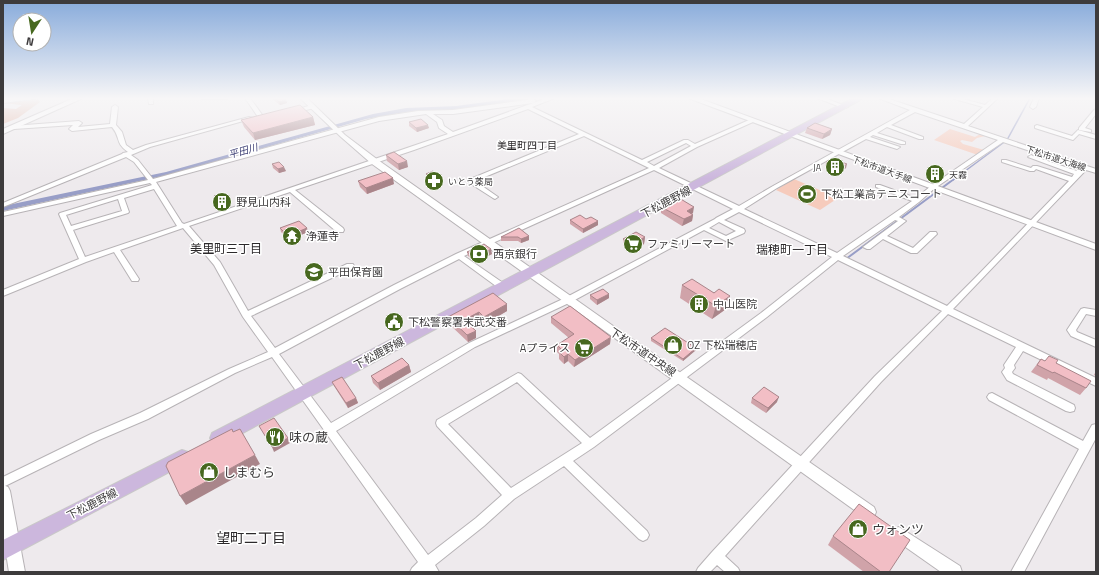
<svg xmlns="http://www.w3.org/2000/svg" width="1099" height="575" font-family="'Titillium Web','Noto Sans JP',sans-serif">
<rect width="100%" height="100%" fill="#eeeaed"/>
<!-- green -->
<g fill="#f6cbbc">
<path d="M950,129L975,137L980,134L985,136L977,138L972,142L962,140L960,141L963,144L984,150L978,155L934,140Z"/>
<path d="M794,179L838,198L820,210L776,190Z"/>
</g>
<!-- forest -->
<path fill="#e0b0a0" d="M24,98L26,100H39L40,102L18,118L3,124V108L16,109L22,105L3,103V99Z"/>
<!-- water -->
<path fill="#989ec7" d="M515,98H540L457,110L407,112L366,119L172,174L3,211V206L166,172L373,114L406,108L456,106Z"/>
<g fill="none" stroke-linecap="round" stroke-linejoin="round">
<!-- stream-far1 -->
<path stroke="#989ec7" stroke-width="1.5" d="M953,180L1007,140L1030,98"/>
<!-- stream -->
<path stroke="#989ec7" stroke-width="2" d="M846,259L954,179"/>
<defs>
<g id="minor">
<path d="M17,98H41L3,103V99Z"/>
<path d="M148,98H153V104H149Z"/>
<path d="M200,98H228L226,99H202Z"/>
<path d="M245,98H250L263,116L262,117H258Z"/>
<path d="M547,98H555L532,107L642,160L684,140H688L695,144L749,120H753V122L697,147L659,168L739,206L773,186L910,110L878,98H886L964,124L983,107L951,98H960L985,105L993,98H998L968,126L1087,166L1096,169V173L1086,170L953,309L1096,378V386L1023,351L1014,365L1015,368L1012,372L1013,374L1074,405L1075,408L1074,411L1070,412L1066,411L1007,380L1002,372L1005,368L1004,365L1016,347L948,314L881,382L725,556L738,568L740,572H725L717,565L710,572H696L698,568L712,552L875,376L942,311L838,260L767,317L594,447L573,461L647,531L649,535L647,539L643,541L639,539L564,466L514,499L484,526L435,565L439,572H410L412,568L418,562L272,357L235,373L148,419L99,440L3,487V477L91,434L140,413L229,369L268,352L243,317L214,265L183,228L120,250L139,279L138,281H132L114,252L86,262L3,296V290L79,259L59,214L60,213L152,185L150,183L3,216V212L148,180L134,162L126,157L3,207V203L122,154L123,153L128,152C115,143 121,138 112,127L72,131L69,129L73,125L14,129L12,128V126L79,121L82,123L78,127L110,124L112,107L115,105L118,107L116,125L122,132L126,145L133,150L146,145L249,117L254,118L150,147L131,155L138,160L153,179L379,117L418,111L453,110L533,99L536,101L533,103L453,114H433L442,120L444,126L453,132ZM528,109L579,134L468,180V182L493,198L495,199L498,197L475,181L584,136L649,168L456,254L394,285L275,348L251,316L353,268L354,266L353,264H347L248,311L220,262L189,226L290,192L337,232H343L344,230L343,228L295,190L414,150ZM915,112L998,140L931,186L916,198L880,185H876V187L912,201L837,253L744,209L777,188L866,139L897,149L900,147L870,137L873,135L901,144H905V142L877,133L887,127L919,139H923V137L891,125ZM426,114L437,122L439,128L448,134L184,224L182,223L156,182L379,121ZM1003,142L1081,168L1077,171L1033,156L1031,155L1028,157L1074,174L1072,177L1037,166H1033L1031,168L1006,160H1002V162L1030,171H1034L1036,169L1069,181L976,277L947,306L843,256L895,220L898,221L863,247L867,249H870L883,239L911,253H917L937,234L936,232H930L913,248L887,236L906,221L899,217L919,202L935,188ZM686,143L691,146L654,166L647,162ZM654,170L733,209L716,218L715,219L565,298L469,343L331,423L279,354L400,289L459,259L500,289H506L507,287L506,285L464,256ZM154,189L177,226L85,257L73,230L128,213L129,212L124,198ZM118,199L122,211L71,226L66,215ZM739,212L832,257L761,313L590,438L521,374L518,373L437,420L436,423L437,426L502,495L476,518L428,555L336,431L475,347L571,302L704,230L726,241L744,233L745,231L744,229L724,220ZM719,222L736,231L726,236L709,228ZM517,382L582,443L511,488L448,424Z"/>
<path d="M817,98H825L848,107L843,108Z"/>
<path d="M1034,98H1039L1036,107L1033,109L1030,107Z"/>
<path d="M312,105L315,107L314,108L294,113L291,111Z"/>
<path d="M1096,109V114L1085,128L1091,130V132L1079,130V128L1094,110Z"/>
<path d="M1037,125L1072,136L1078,130L1096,135V139L1079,134L1073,140L1035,128V126Z"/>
<path d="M1084,308L1096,310V316L1086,314L1076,330L1077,332L1096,340V347L1071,336L1067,330L1081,309Z"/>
<path d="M992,393L1083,441L1092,425L1096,424V438L1024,572H1011L1079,449L989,400L987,397L989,394Z"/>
</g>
<g id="tertiary">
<path d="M74,98H83L3,134V129Z"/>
<path d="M300,98H307L345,135L378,160L616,328L874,507L876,512L874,517L869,519L864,517L372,164L341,137Z"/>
<path d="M688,98H698L1096,244V250Z"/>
<path d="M3,485L8,487L10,491L25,572H9L3,534Z"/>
<path d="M899,527L960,566L962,572H941L894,539L892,534L894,529Z"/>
</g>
<g id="primary">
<path d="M853,98H864L224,443L218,445L212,443L210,438L212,433Z"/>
<path d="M182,450L188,452L191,457L188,462L3,560V540Z"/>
</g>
</defs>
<!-- minor casing -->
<use href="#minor" stroke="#b7b3b6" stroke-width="2"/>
<!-- tertiary casing -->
<use href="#tertiary" stroke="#b7b3b6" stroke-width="2"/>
<!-- primary casing -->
<use href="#primary" stroke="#c9c8c8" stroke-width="2"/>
<!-- minor -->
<use href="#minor" fill="#fff" fill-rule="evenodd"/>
<!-- tertiary -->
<use href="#tertiary" fill="#fff" fill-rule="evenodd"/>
<!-- primary -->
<use href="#primary" fill="#ccb7dd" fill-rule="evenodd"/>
</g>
<!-- wall -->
<g fill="#d0a3a9">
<path d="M271,98H285L287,103L280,105Z"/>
<path d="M313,117L315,125L255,140L244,127L241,120Z"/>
<path d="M409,122L429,128L417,132L409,126Z"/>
<path d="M807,128L832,129L830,135L822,139L805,133Z"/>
<path d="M386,155L408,167L399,170L387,161Z"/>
<path d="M826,162L846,168L840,172L825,166Z"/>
<path d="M272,164L286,171L279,173L273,168Z"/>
<path d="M426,174L440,177L441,181L431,184L426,180Z"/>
<path d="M358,181L394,184L367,194L360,187Z"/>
<path d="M214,196L227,204L221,206L216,200Z"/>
<path d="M661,207L693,213L692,214L693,215L692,221L682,226L661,213Z"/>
<path d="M586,219L598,221V225L583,233L570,224V220Z"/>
<path d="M280,228H307L308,232L289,240L281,232Z"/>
<path d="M529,236V240L521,243L518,241H501V237Z"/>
<path d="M645,237L644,244L632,251L623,245V239Z"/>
<path d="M467,252L492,254L476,262L468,256Z"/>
<path d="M682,285L730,296L726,309L712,319L680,298Z"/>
<path d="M493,293L507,311L485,324L479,319L469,325L476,331V338L468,342L449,324L448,317Z"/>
<path d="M590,295L609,298L597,305L590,299Z"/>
<path d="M551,317L610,344L574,367L568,361L564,364L559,359V354L557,352V345L569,338L551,323Z"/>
<path d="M651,338L696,348V350L683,361L651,341Z"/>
<path d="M1041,359L1045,361L1056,363L1086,388L1080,395L1048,378L1047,380L1031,372Z"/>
<path d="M409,365L411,372L380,390L373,383L371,376Z"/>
<path d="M1096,371V376L1094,375Z"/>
<path d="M332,382L356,398L358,403L348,408L334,386Z"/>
<path d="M752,398L777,402L766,413L751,403Z"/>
<path d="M833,536L889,572H864L828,545Z"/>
</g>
<!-- shaded-wall -->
<g fill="#a9858a">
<path d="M286,100L287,103L280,105L279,102Z"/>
<path d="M313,117L315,125L255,140L253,133Z"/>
<path d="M428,125L429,128L417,132L416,128Z"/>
<path d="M832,129L830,135L822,139L824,134Z"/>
<path d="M407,161L408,167L399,170L398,164Z"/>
<path d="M847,164L846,168L840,172L841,168Z"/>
<path d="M284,167L286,171L279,173L278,169Z"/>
<path d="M440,177L441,181L431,184V180Z"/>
<path d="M393,178L394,184L367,194L366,188Z"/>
<path d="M225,200L227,204L221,206L219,202Z"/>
<path d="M694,207L693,213L686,217L687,211Z"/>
<path d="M693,215L692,221L682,226L684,219Z"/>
<path d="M598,221V225L583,233V229Z"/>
<path d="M307,228L308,232L289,240L288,236Z"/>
<path d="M529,236V240L521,243V239Z"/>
<path d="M645,237L644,244L632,251V244Z"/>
<path d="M491,249L492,254L476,262V258Z"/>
<path d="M609,294V298L597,305V300Z"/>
<path d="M730,296L726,309L712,319L716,306Z"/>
<path d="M507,304V311L485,324L484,317Z"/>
<path d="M479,312V319L465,327L464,320Z"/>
<path d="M476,331V338L468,342L467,335Z"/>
<path d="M611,337L610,344L574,367L575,360Z"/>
<path d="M696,348V350L683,361V359Z"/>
<path d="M568,354V361L564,364V357Z"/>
<path d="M409,365L411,372L380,390L378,383Z"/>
<path d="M779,397L777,402L766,413L768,408Z"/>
<path d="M356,398L358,403L348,408L346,403Z"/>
<path d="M288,438L290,443L274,452L272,447Z"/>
<path d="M255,455L260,464L186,505L180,496Z"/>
</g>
<!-- building -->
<g fill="#f2bec5" stroke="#a9858a">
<path d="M275,98H285L286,100L279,102Z"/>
<path d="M300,105L313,117L253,133L241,120Z"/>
<path d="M421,119L428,125L416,128L409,122Z"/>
<path d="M815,123L832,129L824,134L807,128Z"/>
<path d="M394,152L407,161L398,164L386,155Z"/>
<path d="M833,159L847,164L841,168L826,162Z"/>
<path d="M279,162L284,167L278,169L272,164Z"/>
<path d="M433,171L440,177L431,180L426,176L428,175L426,174Z"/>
<path d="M385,172L393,178L366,188L358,181Z"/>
<path d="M220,194L225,200L219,202L214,196Z"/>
<path d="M679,198L694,207L687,211L693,215L684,219L661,207Z"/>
<path d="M580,215L586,219L591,217L598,221L583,229L570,220Z"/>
<path d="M299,221L307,228L288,236L280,228Z"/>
<path d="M519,228L529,236L521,239L518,237H501Z"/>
<path d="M636,232L645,237L632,244L623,239Z"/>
<path d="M484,244L491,249L476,258L467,252Z"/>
<path d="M692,279L714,293L719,289L730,296L716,306L682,285Z"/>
<path d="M603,289L609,294L597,300L590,295Z"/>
<path d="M493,293L507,304L484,317L479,312L464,320L476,331L467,335L448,317Z"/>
<path d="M570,306L611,337L575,360L568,354L564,357L559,352L562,350L557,345L574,334L551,317Z"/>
<path d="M665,328L696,348L683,359L651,338Z"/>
<path d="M1049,356L1058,360L1056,363L1091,381L1086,388L1054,372L1053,373L1037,365L1041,359L1045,361Z"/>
<path d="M402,358L409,365L378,383L371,376Z"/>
<path d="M342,377L356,398L346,403L332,382Z"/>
<path d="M764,387L779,397L768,408L752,398Z"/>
<path d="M274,418L288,438L272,447L259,426Z"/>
<path d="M232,429L233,432L240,429L255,455L180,496L166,466L168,462Z"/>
<path d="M859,504L910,540L889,572H881L833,536Z"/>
</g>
<!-- sky -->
<linearGradient id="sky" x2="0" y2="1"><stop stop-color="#88abdb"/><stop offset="0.55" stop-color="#f7f6f7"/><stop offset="1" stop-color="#f7f6f7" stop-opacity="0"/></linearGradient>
<rect width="1099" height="179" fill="url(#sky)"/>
<!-- icons -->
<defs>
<symbol id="building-disc" viewBox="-11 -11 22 22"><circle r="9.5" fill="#47681f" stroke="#fff"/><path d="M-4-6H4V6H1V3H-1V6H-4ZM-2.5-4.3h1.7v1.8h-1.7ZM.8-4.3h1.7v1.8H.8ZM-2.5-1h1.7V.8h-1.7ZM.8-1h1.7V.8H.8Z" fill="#fff"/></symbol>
<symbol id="pharmacy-disc" viewBox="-11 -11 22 22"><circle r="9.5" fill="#47681f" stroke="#fff"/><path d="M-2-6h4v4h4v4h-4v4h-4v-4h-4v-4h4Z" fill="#fff"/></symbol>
<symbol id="stadium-disc" viewBox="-11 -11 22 22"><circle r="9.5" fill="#47681f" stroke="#fff"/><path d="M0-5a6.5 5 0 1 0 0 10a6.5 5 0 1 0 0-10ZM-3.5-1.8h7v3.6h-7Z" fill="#fff"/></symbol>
<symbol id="temple-disc" viewBox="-11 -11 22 22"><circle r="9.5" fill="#47681f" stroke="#fff"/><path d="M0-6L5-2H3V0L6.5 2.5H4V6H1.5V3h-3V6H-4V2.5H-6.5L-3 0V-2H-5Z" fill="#fff"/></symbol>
<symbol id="supermarket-disc" viewBox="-11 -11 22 22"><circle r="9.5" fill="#47681f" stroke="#fff"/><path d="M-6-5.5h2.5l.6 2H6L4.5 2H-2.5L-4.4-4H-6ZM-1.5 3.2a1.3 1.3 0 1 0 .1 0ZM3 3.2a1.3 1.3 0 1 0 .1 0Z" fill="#fff"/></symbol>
<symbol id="bank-disc" viewBox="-11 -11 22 22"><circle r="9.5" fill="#47681f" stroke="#fff"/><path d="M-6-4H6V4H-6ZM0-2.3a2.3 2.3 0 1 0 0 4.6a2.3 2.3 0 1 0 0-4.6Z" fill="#fff"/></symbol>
<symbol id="school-disc" viewBox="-11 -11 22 22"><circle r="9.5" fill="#47681f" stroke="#fff"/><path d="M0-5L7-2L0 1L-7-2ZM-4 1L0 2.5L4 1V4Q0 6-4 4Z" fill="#fff"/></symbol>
<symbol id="civic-disc" viewBox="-11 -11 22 22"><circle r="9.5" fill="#47681f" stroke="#fff"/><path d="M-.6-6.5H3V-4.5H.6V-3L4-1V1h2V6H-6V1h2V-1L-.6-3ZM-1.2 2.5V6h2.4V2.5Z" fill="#fff"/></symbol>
<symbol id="shop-disc" viewBox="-11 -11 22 22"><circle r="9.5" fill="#47681f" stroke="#fff"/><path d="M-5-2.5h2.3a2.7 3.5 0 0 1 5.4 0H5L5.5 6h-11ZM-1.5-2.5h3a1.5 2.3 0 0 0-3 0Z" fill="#fff"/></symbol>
<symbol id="restaurant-disc" viewBox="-11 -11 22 22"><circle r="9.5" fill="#47681f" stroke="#fff"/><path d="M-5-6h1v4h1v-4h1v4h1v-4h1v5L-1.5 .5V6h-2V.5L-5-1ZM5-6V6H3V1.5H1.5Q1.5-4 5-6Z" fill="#fff"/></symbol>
</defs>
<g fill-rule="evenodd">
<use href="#building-disc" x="824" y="156" width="22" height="22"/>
<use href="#building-disc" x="924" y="163" width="22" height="22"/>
<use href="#pharmacy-disc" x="423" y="170" width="22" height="22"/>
<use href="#stadium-disc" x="796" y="183" width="22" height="22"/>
<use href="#building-disc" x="211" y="191" width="22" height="22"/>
<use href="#temple-disc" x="281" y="225" width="22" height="22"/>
<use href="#supermarket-disc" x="622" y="233" width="22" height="22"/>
<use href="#bank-disc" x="468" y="243" width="22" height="22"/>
<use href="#school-disc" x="303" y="261" width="22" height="22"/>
<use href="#building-disc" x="688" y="293" width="22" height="22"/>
<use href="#civic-disc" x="383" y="311" width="22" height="22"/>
<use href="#shop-disc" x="662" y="334" width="22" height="22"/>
<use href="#supermarket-disc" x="573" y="337" width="22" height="22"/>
<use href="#restaurant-disc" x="264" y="426" width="22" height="22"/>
<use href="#shop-disc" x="198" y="461" width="22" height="22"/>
<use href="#shop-disc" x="847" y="518" width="22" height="22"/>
</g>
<g text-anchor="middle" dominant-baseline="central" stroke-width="3" stroke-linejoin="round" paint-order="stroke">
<!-- far-street labels -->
<g font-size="9" fill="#3d3b3c" stroke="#fff">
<text transform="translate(1056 158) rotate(18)">下松市道大海線</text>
<text transform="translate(882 169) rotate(20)">下松市道大手線</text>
</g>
<!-- far-poi labels -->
<g font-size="9" fill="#3d3b3c" stroke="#fff" text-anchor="start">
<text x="821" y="167" text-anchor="end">JA</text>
<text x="949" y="174">天霧</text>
<text x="448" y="181">いとう薬局</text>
</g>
<!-- far-neighbourhood labels -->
<g font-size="10" fill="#2c292b" stroke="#fff">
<text x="527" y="145">美里町四丁目</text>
</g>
<!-- far-water labels -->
<g font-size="10" font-style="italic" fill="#3a3c72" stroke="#fff">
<text transform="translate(243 151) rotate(-16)">平田川</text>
</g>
<!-- poi labels -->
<g font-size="11" fill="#3d3b3c" stroke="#fff" text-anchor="start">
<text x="821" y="194">下松工業高テニスコート</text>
<text x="236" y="202">野見山内科</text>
<text x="306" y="236">浄蓮寺</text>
<text x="647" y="244">ファミリーマート</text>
<text x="493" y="254">西京銀行</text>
<text x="328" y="272">平田保育園</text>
<text x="713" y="304">中山医院</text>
<text x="408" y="322">下松警察署末武交番</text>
<text x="687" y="345">OZ 下松瑞穂店</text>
<text x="570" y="348" text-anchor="end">Aプライス</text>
</g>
<!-- street labels -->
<g font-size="11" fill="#3d3b3c" stroke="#fff">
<text transform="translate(666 202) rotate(-28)">下松鹿野線</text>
<text transform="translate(643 352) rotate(34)">下松市道中央線</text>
<text transform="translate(379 353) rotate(-28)">下松鹿野線</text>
<text transform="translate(92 504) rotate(-27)">下松鹿野線</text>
</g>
<!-- neighbourhood labels -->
<g font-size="12" fill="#2c292b" stroke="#fff">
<text x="226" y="248">美里町三丁目</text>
<text x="792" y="249">瑞穂町一丁目</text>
</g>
<!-- near-poi labels -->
<g font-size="13" fill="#3d3b3c" stroke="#fff" text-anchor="start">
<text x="289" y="437">味の蔵</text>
<text x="223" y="472">しまむら</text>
<text x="872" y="529">ウォンツ</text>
</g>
<!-- near-neighbourhood labels -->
<g font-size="14" fill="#2c292b" stroke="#fff">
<text x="251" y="537">望町二丁目</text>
</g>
</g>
<!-- border -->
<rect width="1099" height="575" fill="none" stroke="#3d3b3c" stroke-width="8"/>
<!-- north arrow -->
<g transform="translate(32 32) rotate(192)"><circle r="19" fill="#ffffff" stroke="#b1b1b1"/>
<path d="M0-3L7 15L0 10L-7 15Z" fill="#47681f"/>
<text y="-6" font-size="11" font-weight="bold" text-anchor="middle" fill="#3d3b3c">N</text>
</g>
</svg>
